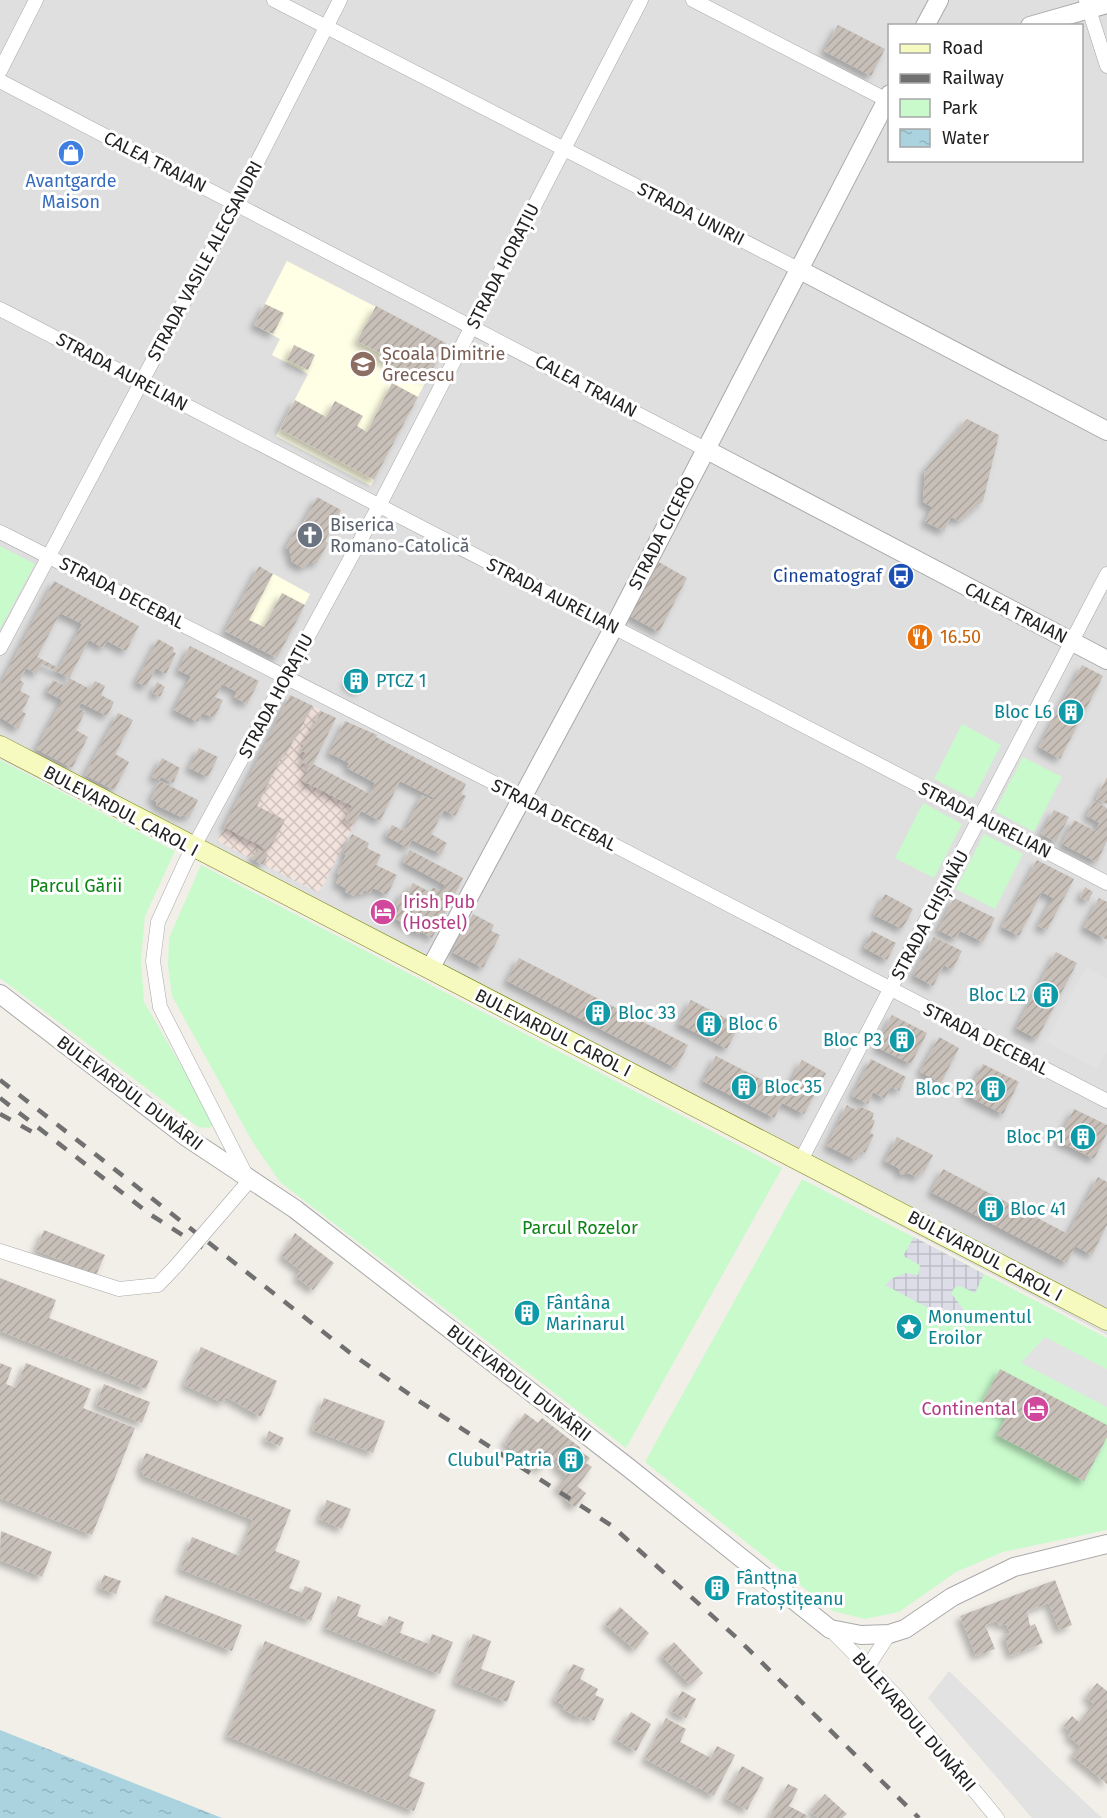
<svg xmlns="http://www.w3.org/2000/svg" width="1107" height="1818" font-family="'Fira Sans',sans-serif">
<defs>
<pattern id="military-cross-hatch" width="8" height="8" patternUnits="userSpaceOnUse" patternTransform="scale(1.5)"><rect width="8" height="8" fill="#f3e3dd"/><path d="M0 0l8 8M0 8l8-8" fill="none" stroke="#d0c2bd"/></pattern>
<pattern id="plaza-grid" width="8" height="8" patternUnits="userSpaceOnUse" patternTransform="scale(1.5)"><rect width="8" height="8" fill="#dddde8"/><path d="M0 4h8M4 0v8" fill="none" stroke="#bdbdc7"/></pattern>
<pattern id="water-ripples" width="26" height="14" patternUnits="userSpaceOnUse" patternTransform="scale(1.5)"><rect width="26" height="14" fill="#aad3df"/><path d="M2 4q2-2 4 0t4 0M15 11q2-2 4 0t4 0" fill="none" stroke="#92b5bf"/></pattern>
<pattern id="building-hatch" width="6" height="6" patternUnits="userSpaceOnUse" patternTransform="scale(1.5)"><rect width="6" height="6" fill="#c7bfb8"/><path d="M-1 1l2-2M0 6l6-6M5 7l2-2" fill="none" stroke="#aba49e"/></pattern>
<filter id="shadow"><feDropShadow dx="-4.5" dy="4.5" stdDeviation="3" flood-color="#0004"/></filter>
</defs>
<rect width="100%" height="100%" fill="#f2efe9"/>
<!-- residential -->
<path fill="#e0dfdf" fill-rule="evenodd" d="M0,0H1107V1335L608,1072L0,759ZM890,26H1082V160H890Z"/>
<!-- education -->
<g fill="#ffffe5">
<path d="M287,261L446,343L371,486L276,436L308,374L272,355L280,339L254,325Z"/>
<path d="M259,566L310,594L277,658L225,631Z"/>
</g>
<!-- military -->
<path fill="url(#military-cross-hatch)" d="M290,695L336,718L313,764L370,794L319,893L217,841Z"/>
<!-- park -->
<g fill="#c8facc">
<path d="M0,546L35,564L0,629Z"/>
<path d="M962,724L1001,745L973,799L934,779Z"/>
<path d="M1023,757L1062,777L1034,832L995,811Z"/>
<path d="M0,760L175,851L145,916L141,959L144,1002L214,1122L210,1128L198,1127L0,978Z"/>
<path d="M923,803L962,824L934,878L895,858Z"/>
<path d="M984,834L1023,854L995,909L956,889Z"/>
<path d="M201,865L782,1168L626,1448L280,1182L252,1141L172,996L168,965L169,938Z"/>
<path d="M802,1179L1107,1338V1530L1003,1552L956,1572L899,1612L865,1619L833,1611L645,1462Z"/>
</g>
<!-- parking -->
<g fill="#e2e2e2">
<path d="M1086,967L1107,979V1050L1097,1069L1046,1042Z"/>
<path d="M1045,1337L1107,1369V1407L1021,1363Z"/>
<path d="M949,1671L1056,1775L1102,1818H1032L928,1698Z"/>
</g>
<!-- plaza -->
<path fill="url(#plaza-grid)" d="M914,1237L984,1274L975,1293L960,1286L955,1287L951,1293L964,1310L962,1326L885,1285L893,1278L906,1273L918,1275L920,1265L903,1256Z"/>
<!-- water -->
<path fill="url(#water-ripples)" d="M0,1730L222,1818H0Z"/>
<!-- building -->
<g fill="url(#building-hatch)" fill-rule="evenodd" filter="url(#shadow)">
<path d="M838,25L885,49L871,76L824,51Z"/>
<path d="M265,304L284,313L273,334L254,325Z"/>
<path d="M376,306L446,343L428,378L405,366L403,371L378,358L380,353L357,341Z"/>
<path d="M294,345L315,355L308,370L287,360Z"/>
<path d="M392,383L418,397L374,480L280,429L295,400L326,417L335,401L363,416L357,426L367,432Z"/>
<path d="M967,419L999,435L983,501L959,521L951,517L944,531L925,522L932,507L923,502L925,470Z"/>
<path d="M317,497L341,510L325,541L328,543L317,563H309L303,568L292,562L289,549L286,548L297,527L300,529Z"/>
<path d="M657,561L687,578L659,632L628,615Z"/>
<path d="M259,566L273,574L249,620L264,627L282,593L305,605L277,658L225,631Z"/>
<path d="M54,581L139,626L126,651L107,641L103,648L89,640L69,678L42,664L36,674L26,668L20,680L24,683L20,691L30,696L22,711L26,714L18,729L0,717V685ZM60,613L82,624L59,668L37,657Z"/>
<path d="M158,639L174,648L173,652L176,653L166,674L156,668L146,687L136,682Z"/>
<path d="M190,646L259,681L247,704L234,697L237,692L222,684L215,697L223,700L214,718L202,713L198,722L174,710L191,676L178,670Z"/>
<path d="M1082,665L1103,676L1060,759L1039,747Z"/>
<path d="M353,670L367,678L359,692L346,684Z"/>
<path d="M69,678L90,689L95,681L105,686L101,695L114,702L107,716L81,703L78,708L85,712L76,730L88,737L72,768L36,749L62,700L47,692L53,680L65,686Z"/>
<path d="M157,682L165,687L160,697L152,692Z"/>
<path d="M290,695L313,706L283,759L284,752L257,806L285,820L269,850L224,827Z"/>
<path d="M321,711L336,718L313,764L370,794L375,783L347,768L349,763L329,753L345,721L377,735L376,737L466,784L461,794L466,796L455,816L444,810L431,834L447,843L441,854L412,840L408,848L386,836L392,825L404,831L422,795L433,800L434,798L400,781L380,821L361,811L354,824L345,819L352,806L303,781L310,766L301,762L306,753L301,751Z"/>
<path d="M118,713L133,720L115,754L129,762L114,790L85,775Z"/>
<path d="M199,748L218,757L208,777L189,768Z"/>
<path d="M162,758L180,768L173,783L161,777L159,780L152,777Z"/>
<path d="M1107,777V804L1096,799Z"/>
<path d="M160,781L198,800L189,818L183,815L181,817L156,805L157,802L151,799Z"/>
<path d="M1094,801L1107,808V841L1097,862L1062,844L1074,820L1095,831L1100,823L1087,816Z"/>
<path d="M1054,810L1069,817L1056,842L1041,834Z"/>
<path d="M352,834L369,843L367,848L381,855L376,865L397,875L387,895L373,888L370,893L364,890L362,895L356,892L354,896L345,892L347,889L336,883L340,875L337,873L346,855L343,853Z"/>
<path d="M257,849L268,855L263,865L252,859Z"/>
<path d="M410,850L463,878L432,938L420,931L419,934L395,918L400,908L396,905L403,891L407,894L413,883L430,892L433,887L442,892L445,885L403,862Z"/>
<path d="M1037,860L1074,879L1047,930L1038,926L1053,898L1042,892L1019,936L1002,927Z"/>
<path d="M1085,887L1093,892L1088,901L1080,897Z"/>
<path d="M885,894L913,909L902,929L874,915Z"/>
<path d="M954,898L995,918L983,942L960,931L956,939L938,930Z"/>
<path d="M1099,898L1107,902V940L1084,927Z"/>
<path d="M473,914L494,925L491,931L500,935L483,968L452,952Z"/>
<path d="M872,931L896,943L887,960L864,948Z"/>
<path d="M934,937L962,951L952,970L944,965L933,986L913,975Z"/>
<path d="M1056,952L1077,963L1037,1039L1016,1028Z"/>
<path d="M519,958L688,1045L676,1068L507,981Z"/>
<path d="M691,1000L739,1025L727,1049L679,1024Z"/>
<path d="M892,1015L927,1033L911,1064L876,1047Z"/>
<path d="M939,1037L959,1048L941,1083L920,1072Z"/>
<path d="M716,1056L786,1092L802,1060L826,1073L804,1114L782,1103L774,1118L703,1081Z"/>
<path d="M871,1059L906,1077L899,1091L891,1087L885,1099L873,1092L868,1104L852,1096Z"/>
<path d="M983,1064L1019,1082L1003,1114L967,1096Z"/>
<path d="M847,1105L856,1110L859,1106L874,1113L872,1119L875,1121L870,1133L874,1135L865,1153L861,1151L856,1160L827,1146Z"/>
<path d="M1074,1109L1107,1125V1133L1094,1159L1058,1141Z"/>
<path d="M897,1137L933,1155L924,1172L922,1170L918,1178L908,1173L901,1175L898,1168L885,1161Z"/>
<path d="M943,1169L1068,1234L1098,1177L1107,1182V1225L1092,1255L1075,1246L1067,1263L931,1192Z"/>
<path d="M44,1230L105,1255L96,1275L36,1250Z"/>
<path d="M295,1233L334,1263L313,1290L296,1277L301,1271L282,1256Z"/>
<path d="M0,1278L56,1300L49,1318L158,1361L146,1389L0,1331Z"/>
<path d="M201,1347L277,1381L261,1417L226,1397L223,1403L184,1385Z"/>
<path d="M0,1363L12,1368L6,1384L16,1388L26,1363L91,1389L83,1408L135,1428L92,1535L0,1498Z"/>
<path d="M1000,1369L1107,1425V1437L1084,1481L997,1435L1007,1416L982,1403Z"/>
<path d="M104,1384L150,1402L142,1423L96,1405Z"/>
<path d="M324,1398L385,1421L373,1453L312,1430Z"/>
<path d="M525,1413L538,1423L542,1418L581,1448L579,1450L590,1458L586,1463L592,1467L577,1486L586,1493L575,1507L566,1500L568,1497L557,1488L567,1475L556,1467L558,1463L550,1457L540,1470L504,1443Z"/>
<path d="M269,1431L284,1438L280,1446L265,1440Z"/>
<path d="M146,1453L291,1510L275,1551L300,1561L289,1588L302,1593L305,1586L322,1593L311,1621L180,1569L192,1537L239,1556L253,1520L144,1476L140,1467Z"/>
<path d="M327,1500L351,1509L342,1529L319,1519Z"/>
<path d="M1,1531L52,1552L42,1577L0,1560Z"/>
<path d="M104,1575L121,1581L116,1594L99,1588Z"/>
<path d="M1055,1580L1072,1625L1059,1630L1049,1603L1027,1611L1030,1626L1035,1624L1043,1643L1011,1656L1004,1635L1010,1633L1006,1624L999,1626L997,1621L985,1625L995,1649L976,1656L960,1616Z"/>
<path d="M165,1595L242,1625L232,1651L155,1620Z"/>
<path d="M338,1596L361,1605L357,1616L385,1627L389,1616L404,1622L400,1633L429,1644L432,1634L453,1642L440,1674L325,1628Z"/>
<path d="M620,1607L649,1633L635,1650L605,1624Z"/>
<path d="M473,1634L491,1641L481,1669L515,1681L507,1702L455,1682Z"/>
<path d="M265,1641L436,1710L409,1776L425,1783L414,1811L227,1736Z"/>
<path d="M674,1642L703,1673L690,1685L661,1655Z"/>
<path d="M573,1664L585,1669L580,1679L598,1689L595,1695L604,1699L594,1721L583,1715L581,1719L563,1709L565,1706L554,1700Z"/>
<path d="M1097,1683L1107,1691V1784L1072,1755L1080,1746L1068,1736L1071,1732L1064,1726L1072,1716L1079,1722L1094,1704L1086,1697Z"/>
<path d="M682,1691L696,1699L686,1718L671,1711Z"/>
<path d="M631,1712L651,1724L636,1751L615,1739Z"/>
<path d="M666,1718L686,1729L680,1742L711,1758L717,1746L735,1755L714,1796L645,1759Z"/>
<path d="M742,1766L764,1778L747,1810L725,1798Z"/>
<path d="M788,1784L798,1789L789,1806L808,1816L806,1818H769Z"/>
<path d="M825,1794L847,1814L842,1818H818L810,1811Z"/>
</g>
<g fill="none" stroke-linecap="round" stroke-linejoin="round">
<defs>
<g id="minor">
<path d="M274,0L800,270"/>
<path d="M693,0L887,100"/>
<path d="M1086,0L1107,66"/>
<path d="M0,71L36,0"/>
<path d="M0,81L705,449"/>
<path d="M0,309L1107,883"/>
<path d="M0,532L500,786L1107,1101"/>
<path d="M0,648L225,225L340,0"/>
<path d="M801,1160L1107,574"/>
<path d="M219,1216L249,1181L160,1007L153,961L158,922L186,861L379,506L641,0"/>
<path d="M0,1251L119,1289L158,1285L176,1266"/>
<path d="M830,1629L897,1697L997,1818"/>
<path d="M869,1665L889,1634"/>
</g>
<g id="tertiary">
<path d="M925,26L939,0"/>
<path d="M1030,26L1107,4"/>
<path d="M800,270L1107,431"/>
<path d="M705,449L1107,660"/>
<path d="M430,969L614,627L890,94"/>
<path d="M0,994L188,1138L295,1209L629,1468L830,1629L861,1635L889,1634L905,1629L952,1597L1014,1567L1107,1544"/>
</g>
<path id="secondary" d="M0,746L1107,1320"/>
</defs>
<!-- minor casing -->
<use href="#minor" stroke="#a9a9a9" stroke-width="15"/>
<!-- tertiary casing -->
<use href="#tertiary" stroke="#a9a9a9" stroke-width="20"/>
<!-- secondary casing -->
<use href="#secondary" stroke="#707d05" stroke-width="21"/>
<!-- minor -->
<use href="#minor" stroke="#fff" stroke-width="14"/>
<!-- tertiary -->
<use href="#tertiary" stroke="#fff" stroke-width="18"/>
<!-- secondary -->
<use href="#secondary" stroke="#f7fabf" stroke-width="20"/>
<!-- rail -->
<g stroke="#707070" stroke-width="4.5" stroke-dasharray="12 12" stroke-linecap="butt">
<path d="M0,1080L349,1352L419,1401L612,1526L737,1638L919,1818"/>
<path d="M0,1098L151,1215L203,1248"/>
<path d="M0,1114L36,1134"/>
</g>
<defs>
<path id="minor-bridge" d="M176,1266L219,1216"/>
</defs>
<!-- minor-bridge casing -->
<use href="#minor-bridge" stroke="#a9a9a9" stroke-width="15" stroke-linecap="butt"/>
<!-- minor-bridge -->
<use href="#minor-bridge" stroke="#fff" stroke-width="14"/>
</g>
<!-- icons -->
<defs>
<symbol id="shop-disc" viewBox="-11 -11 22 22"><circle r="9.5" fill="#3f7fe0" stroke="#fff"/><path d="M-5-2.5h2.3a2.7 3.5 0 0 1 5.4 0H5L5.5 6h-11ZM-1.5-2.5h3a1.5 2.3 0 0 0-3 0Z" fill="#fff"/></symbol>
<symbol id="school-disc" viewBox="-11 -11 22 22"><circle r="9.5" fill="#8d6e63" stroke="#fff"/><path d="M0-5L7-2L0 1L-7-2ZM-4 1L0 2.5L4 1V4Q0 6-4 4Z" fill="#fff"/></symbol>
<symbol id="church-disc" viewBox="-11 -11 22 22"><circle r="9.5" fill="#6b7280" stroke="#fff"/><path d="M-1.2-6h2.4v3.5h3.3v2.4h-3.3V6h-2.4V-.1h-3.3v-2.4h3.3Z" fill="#fff"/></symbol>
<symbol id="bus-disc" viewBox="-11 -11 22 22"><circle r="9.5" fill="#1a4fb4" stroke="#fff"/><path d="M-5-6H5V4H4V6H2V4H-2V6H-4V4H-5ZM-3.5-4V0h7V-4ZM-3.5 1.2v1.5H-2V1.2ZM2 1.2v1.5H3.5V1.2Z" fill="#fff"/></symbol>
<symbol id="restaurant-disc" viewBox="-11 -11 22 22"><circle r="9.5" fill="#e8710a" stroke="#fff"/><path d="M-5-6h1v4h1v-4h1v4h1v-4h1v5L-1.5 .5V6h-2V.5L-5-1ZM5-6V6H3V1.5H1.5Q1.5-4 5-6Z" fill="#fff"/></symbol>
<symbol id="building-disc" viewBox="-11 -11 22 22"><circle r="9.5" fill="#0f9aa8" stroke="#fff"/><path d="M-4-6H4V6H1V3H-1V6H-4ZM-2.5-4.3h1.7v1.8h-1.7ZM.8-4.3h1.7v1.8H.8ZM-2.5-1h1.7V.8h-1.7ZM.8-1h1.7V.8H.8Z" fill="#fff"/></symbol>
<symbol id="hotel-disc" viewBox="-11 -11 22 22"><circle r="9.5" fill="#d1479c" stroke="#fff"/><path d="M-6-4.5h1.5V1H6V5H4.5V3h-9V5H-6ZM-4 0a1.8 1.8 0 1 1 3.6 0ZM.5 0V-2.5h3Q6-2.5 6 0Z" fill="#fff"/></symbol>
<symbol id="sight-disc" viewBox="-11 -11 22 22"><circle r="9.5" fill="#0f9aa8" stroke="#fff"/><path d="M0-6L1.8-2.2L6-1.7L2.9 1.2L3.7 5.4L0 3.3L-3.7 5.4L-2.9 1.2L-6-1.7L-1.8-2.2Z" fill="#fff"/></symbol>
</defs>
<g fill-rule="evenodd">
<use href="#shop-disc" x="56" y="138" width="30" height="30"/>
<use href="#school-disc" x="348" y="349" width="30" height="30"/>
<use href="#church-disc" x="295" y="520" width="30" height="30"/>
<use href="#bus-disc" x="886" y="561" width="30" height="30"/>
<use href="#restaurant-disc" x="905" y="622" width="30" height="30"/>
<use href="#building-disc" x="341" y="666" width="30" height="30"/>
<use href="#building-disc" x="1056" y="697" width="30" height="30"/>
<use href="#hotel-disc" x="368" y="897" width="30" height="30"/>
<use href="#building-disc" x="1031" y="980" width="30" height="30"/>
<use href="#building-disc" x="583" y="998" width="30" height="30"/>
<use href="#building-disc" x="694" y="1009" width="30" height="30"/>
<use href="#building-disc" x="887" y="1025" width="30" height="30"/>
<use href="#building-disc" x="729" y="1072" width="30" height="30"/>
<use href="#building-disc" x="978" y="1074" width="30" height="30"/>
<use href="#building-disc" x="1068" y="1122" width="30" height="30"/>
<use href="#building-disc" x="976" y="1194" width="30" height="30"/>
<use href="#building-disc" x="512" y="1298" width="30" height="30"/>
<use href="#sight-disc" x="894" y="1312" width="30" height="30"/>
<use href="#hotel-disc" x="1021" y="1394" width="30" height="30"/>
<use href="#building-disc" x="556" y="1445" width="30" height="30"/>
<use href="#building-disc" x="702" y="1573" width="30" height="30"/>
</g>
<g text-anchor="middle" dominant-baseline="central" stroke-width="6" stroke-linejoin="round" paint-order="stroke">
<!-- street labels -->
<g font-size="18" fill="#222" stroke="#fff">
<text transform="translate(155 162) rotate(27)">CALEA TRAIAN</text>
<text transform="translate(691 214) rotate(27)">STRADA UNIRII</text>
<text transform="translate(205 261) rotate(-62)">STRADA VASILE ALECSANDRI</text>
<text transform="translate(503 266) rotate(-63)">STRADA HORAȚIU</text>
<text transform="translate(122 372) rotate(28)">STRADA AURELIAN</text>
<text transform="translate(586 386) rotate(28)">CALEA TRAIAN</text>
<text transform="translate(662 533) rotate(-63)">STRADA CICERO</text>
<text transform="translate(122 593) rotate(27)">STRADA DECEBAL</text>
<text transform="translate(553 596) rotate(27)">STRADA AURELIAN</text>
<text transform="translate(1016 613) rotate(27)">CALEA TRAIAN</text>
<text transform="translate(276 696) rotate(-62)">STRADA HORAȚIU</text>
<text transform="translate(121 811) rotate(28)">BULEVARDUL CAROL I</text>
<text transform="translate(554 815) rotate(27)">STRADA DECEBAL</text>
<text transform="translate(985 820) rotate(27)">STRADA AURELIAN</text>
<text transform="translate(930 915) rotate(-62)">STRADA CHIȘINĂU</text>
<text transform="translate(553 1033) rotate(27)">BULEVARDUL CAROL I</text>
<text transform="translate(986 1039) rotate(27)">STRADA DECEBAL</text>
<text transform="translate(130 1093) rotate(37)">BULEVARDUL DUNĂRII</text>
<text transform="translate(985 1256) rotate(28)">BULEVARDUL CAROL I</text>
<text transform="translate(519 1383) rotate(38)">BULEVARDUL DUNĂRII</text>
<text transform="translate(914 1722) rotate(49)">BULEVARDUL DUNĂRII</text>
</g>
<!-- shop labels -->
<g font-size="18" fill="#366cbe" stroke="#fff">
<text x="71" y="181">Avantgarde<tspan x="71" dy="21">Maison</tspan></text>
</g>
<!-- education labels -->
<g font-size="18" fill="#785e54" stroke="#fff" text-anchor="start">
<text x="382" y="354">Școala Dimitrie<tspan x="382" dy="21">Grecescu</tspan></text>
</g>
<!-- worship labels -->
<g font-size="18" fill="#5b616d" stroke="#fff" text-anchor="start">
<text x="330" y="525">Biserica<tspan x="330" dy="21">Romano-Catolică</tspan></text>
</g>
<!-- transit labels -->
<g font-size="18" fill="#164399" stroke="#fff" text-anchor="end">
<text x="882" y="576">Cinematograf</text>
</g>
<!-- food labels -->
<g font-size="18" fill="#c56008" stroke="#fff" text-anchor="start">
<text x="940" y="637">16.50</text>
</g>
<!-- culture labels -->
<g font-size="18" fill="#0d838f" stroke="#fff" text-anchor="start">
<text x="376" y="681">PTCZ 1</text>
<text x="1052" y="712" text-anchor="end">Bloc L6</text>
<text x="1026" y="995" text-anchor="end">Bloc L2</text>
<text x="618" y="1013">Bloc 33</text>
<text x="728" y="1024">Bloc 6</text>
<text x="882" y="1040" text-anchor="end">Bloc P3</text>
<text x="764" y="1087">Bloc 35</text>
<text x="974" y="1089" text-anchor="end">Bloc P2</text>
<text x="1064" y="1137" text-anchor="end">Bloc P1</text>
<text x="1010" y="1209">Bloc 41</text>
<text x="546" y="1303">Fântâna<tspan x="546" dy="21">Marinarul</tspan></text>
<text x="928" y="1317">Monumentul<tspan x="928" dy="21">Eroilor</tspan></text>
<text x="552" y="1460" text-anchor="end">Clubul Patria</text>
<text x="736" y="1578">Fântțna<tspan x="736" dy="21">Fratoștițeanu</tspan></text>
</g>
<!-- park labels -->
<g font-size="18" fill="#0c8416" stroke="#fff">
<text x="76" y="886">Parcul Gării</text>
<text x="580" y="1228">Parcul Rozelor</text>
</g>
<!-- hotel labels -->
<g font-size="18" fill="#b23c85" stroke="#fff" text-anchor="start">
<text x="403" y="902">Irish Pub<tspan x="403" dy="21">(Hostel)</tspan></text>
<text x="1016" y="1409" text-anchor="end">Continental</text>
</g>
</g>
<!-- legend -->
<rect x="888" y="24" width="195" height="138" fill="#ffffff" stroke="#a7a7a7" stroke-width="1.5"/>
<rect x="900" y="44" width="30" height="9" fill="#f7fabf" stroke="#a7a7a7" stroke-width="1.5"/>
<text x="942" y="54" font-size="18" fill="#222222">Road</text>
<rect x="900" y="74" width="30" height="9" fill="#707070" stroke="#a7a7a7" stroke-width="1.5"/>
<text x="942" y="84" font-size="18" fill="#222222">Railway</text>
<rect x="900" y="99" width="30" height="18" fill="#c8facc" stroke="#a7a7a7" stroke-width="1.5"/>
<text x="942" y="114" font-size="18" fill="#222222">Park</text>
<rect x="900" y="129" width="30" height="18" fill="url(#water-ripples)" stroke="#a7a7a7" stroke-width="1.5"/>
<text x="942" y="144" font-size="18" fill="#222222">Water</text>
</svg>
